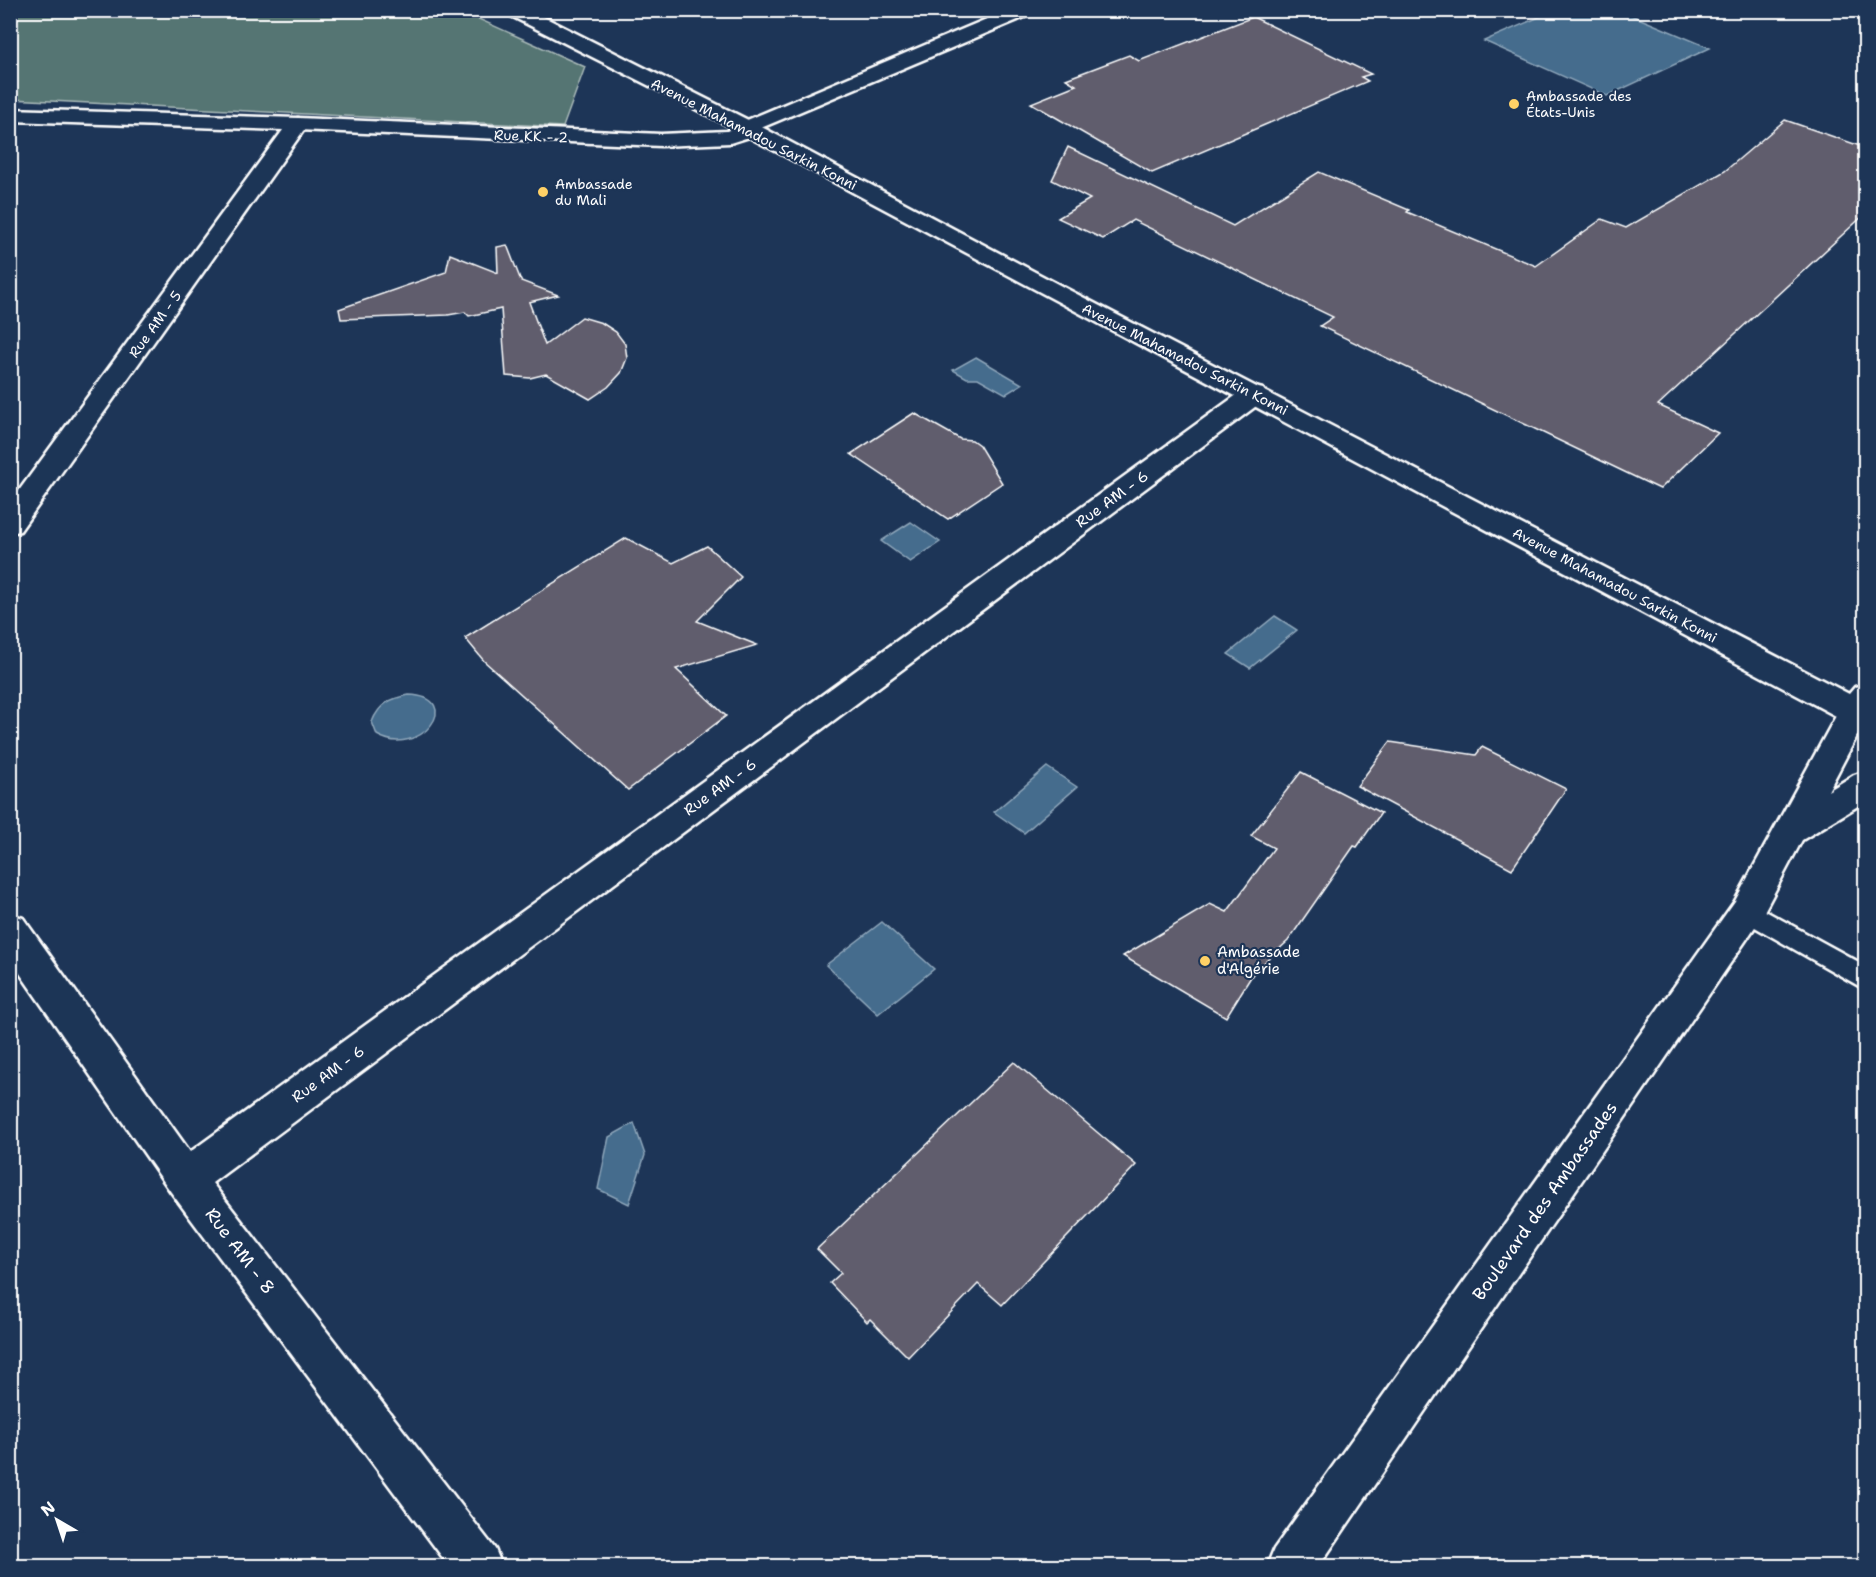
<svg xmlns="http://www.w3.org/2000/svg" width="1876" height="1577" font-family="'Shantell Sans',sans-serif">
<rect width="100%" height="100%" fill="#1d3557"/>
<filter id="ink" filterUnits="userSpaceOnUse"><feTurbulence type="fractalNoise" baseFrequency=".0167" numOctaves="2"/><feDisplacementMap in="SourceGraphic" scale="12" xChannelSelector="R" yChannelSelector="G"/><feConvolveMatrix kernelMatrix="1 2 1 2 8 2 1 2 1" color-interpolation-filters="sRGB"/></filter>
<g filter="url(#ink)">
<!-- green -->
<path fill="#547473" stroke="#aabab9" stroke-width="1.5" d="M11,10L461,11L585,67L563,127L11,99Z"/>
<!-- water -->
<g fill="#456c8d" stroke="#8fa7bb" stroke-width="1.5">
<path d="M1619,10L1710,48L1607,96L1484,41L1553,11Z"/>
<path d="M976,357L1022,384L1006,394L978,378H967L953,370Z"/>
<path d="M911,522L940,542L910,562L881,541Z"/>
<path d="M1275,616L1297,630L1250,668L1228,654Z"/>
<path d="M409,695C467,697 420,760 377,735L372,722C379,704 391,698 409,695Z"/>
<path d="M1047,767L1077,787L1024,833L994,812Z"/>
<path d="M882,922L934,969L878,1014L826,965Z"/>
<path d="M634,1123L645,1155L629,1204L598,1189L609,1137Z"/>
</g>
<!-- building -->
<g fill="#615d6d" stroke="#fff" stroke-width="1.5">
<path d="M1253,17L1371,74L1361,77L1368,81L1152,173L1031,103L1076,85L1066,79L1129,55L1139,61Z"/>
<path d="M1785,120L1866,148V213L1658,405L1718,433L1660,489L1320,326L1333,317L1133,220L1103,239L1058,218L1090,199L1052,180L1068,147L1233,226L1319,172L1409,210L1407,212L1536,266L1602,219L1626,228L1725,171Z"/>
<path d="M507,245L521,281L558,295L529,302L545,345L582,317L602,323L616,332L625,344L627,358L621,373L608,387L590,399L546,374L530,378L506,376L501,309L469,316L465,312L448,315L341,319L339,309L446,272L450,254L498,273L497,247Z"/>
<path d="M914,413L960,439L972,440L979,445L1002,483L948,519L851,454Z"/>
<path d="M626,538L673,563L707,546L741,577L697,621L757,645L676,669L726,716L628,790L484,661L465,638Z"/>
<path d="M1390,742L1476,755L1482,747L1566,789L1512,869L1357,786Z"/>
<path d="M1301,772L1381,813L1357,847L1354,846L1288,941L1254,972L1226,1017L1123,956L1210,904L1227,912L1274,848L1251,836Z"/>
<path d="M1014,1062L1136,1165L1002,1305L978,1284L908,1357L870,1319L867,1322L830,1283L841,1273L817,1249Z"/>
</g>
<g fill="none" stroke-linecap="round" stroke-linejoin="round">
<defs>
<path id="lane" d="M1747,901L1866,966V990L1739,918L1735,911L1739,904Z"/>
<g id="street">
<path d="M1008,10H1034L1032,14L754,131L747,133L740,131L737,127L740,123Z"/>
<path d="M10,109L298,118L305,120L308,124L20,531L10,533V503L283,130L10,121Z"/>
<path d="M1254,387L1263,389L1267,395L1263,401L212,1183L495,1549L502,1566H449L171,1192L10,959V914L23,918L190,1152L1245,389Z"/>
</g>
<path id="secondary" d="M505,10H530L754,123L1067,289L1849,694L1855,687L1866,684V719L1828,791L1854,775L1866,771V801L1802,840L1759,921L1319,1566H1267L1274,1549L1735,901L1836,716L749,137L730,143L661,146L298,130L291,128L288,124L291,120L298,118L661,134L727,131L733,128L507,14Z"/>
</defs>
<!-- lane casing -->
<use href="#lane" stroke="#fff" stroke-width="5"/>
<!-- street casing -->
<use href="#street" stroke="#fff" stroke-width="5"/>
<!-- secondary casing -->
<use href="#secondary" stroke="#fff" stroke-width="5"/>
<!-- lane -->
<use href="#lane" fill="#1d3557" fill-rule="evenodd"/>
<!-- street -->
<use href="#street" fill="#1d3557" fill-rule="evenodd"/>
<!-- secondary -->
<use href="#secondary" fill="#1d3557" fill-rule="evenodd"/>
</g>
</g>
<!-- markers -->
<g fill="#ffd166" stroke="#1d3557" stroke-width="2">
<circle cx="1514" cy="104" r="6"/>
<circle cx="543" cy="192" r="6"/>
<circle cx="1205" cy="961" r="6"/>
</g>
<g text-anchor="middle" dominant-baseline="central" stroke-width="4.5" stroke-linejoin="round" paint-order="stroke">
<!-- far-poi labels -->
<g font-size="14" fill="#fff" stroke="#1d3557" text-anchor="start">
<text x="1526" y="96">Ambassade des<tspan x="1526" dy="16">États-Unis</tspan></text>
<text x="555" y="184">Ambassade<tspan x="555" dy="16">du Mali</tspan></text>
</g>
<!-- far-street labels -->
<g font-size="14" fill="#fff" stroke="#1d3557">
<text transform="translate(754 134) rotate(27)">Avenue Mahamadou Sarkin Konni</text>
<text transform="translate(531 136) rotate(2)">Rue KK - 2</text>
<text transform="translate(155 324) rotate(-54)">Rue AM - 5</text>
<text transform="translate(1185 359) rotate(27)">Avenue Mahamadou Sarkin Konni</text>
<text transform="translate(1615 585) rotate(28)">Avenue Mahamadou Sarkin Konni</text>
</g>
<!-- street labels -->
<g font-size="15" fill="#fff" stroke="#1d3557">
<text transform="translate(1112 499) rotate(-36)">Rue AM - 6</text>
<text transform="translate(720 787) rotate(-36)">Rue AM - 6</text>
<text transform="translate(328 1074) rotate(-36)">Rue AM - 6</text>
</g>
<!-- poi labels -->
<g font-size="15" fill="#fff" stroke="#1d3557" text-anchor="start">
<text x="1217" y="952">Ambassade<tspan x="1217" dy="17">d'Algérie</tspan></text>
</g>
<!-- near-street labels -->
<g font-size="18" fill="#fff" stroke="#1d3557">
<text transform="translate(1545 1201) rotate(-55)">Boulevard des Ambassades</text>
<text transform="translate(240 1251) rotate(53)">Rue AM - 8</text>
</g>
</g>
<!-- margin -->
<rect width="1876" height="1577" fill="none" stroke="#1d3557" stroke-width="36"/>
<rect x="18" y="18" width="1840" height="1541" fill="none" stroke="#fff" stroke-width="2" filter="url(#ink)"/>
<!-- north arrow -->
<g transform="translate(57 1520) rotate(321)" stroke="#1d3557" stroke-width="4.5" paint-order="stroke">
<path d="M0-4.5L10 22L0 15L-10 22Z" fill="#ffffff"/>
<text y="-9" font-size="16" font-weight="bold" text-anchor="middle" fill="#ffffff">N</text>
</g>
</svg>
